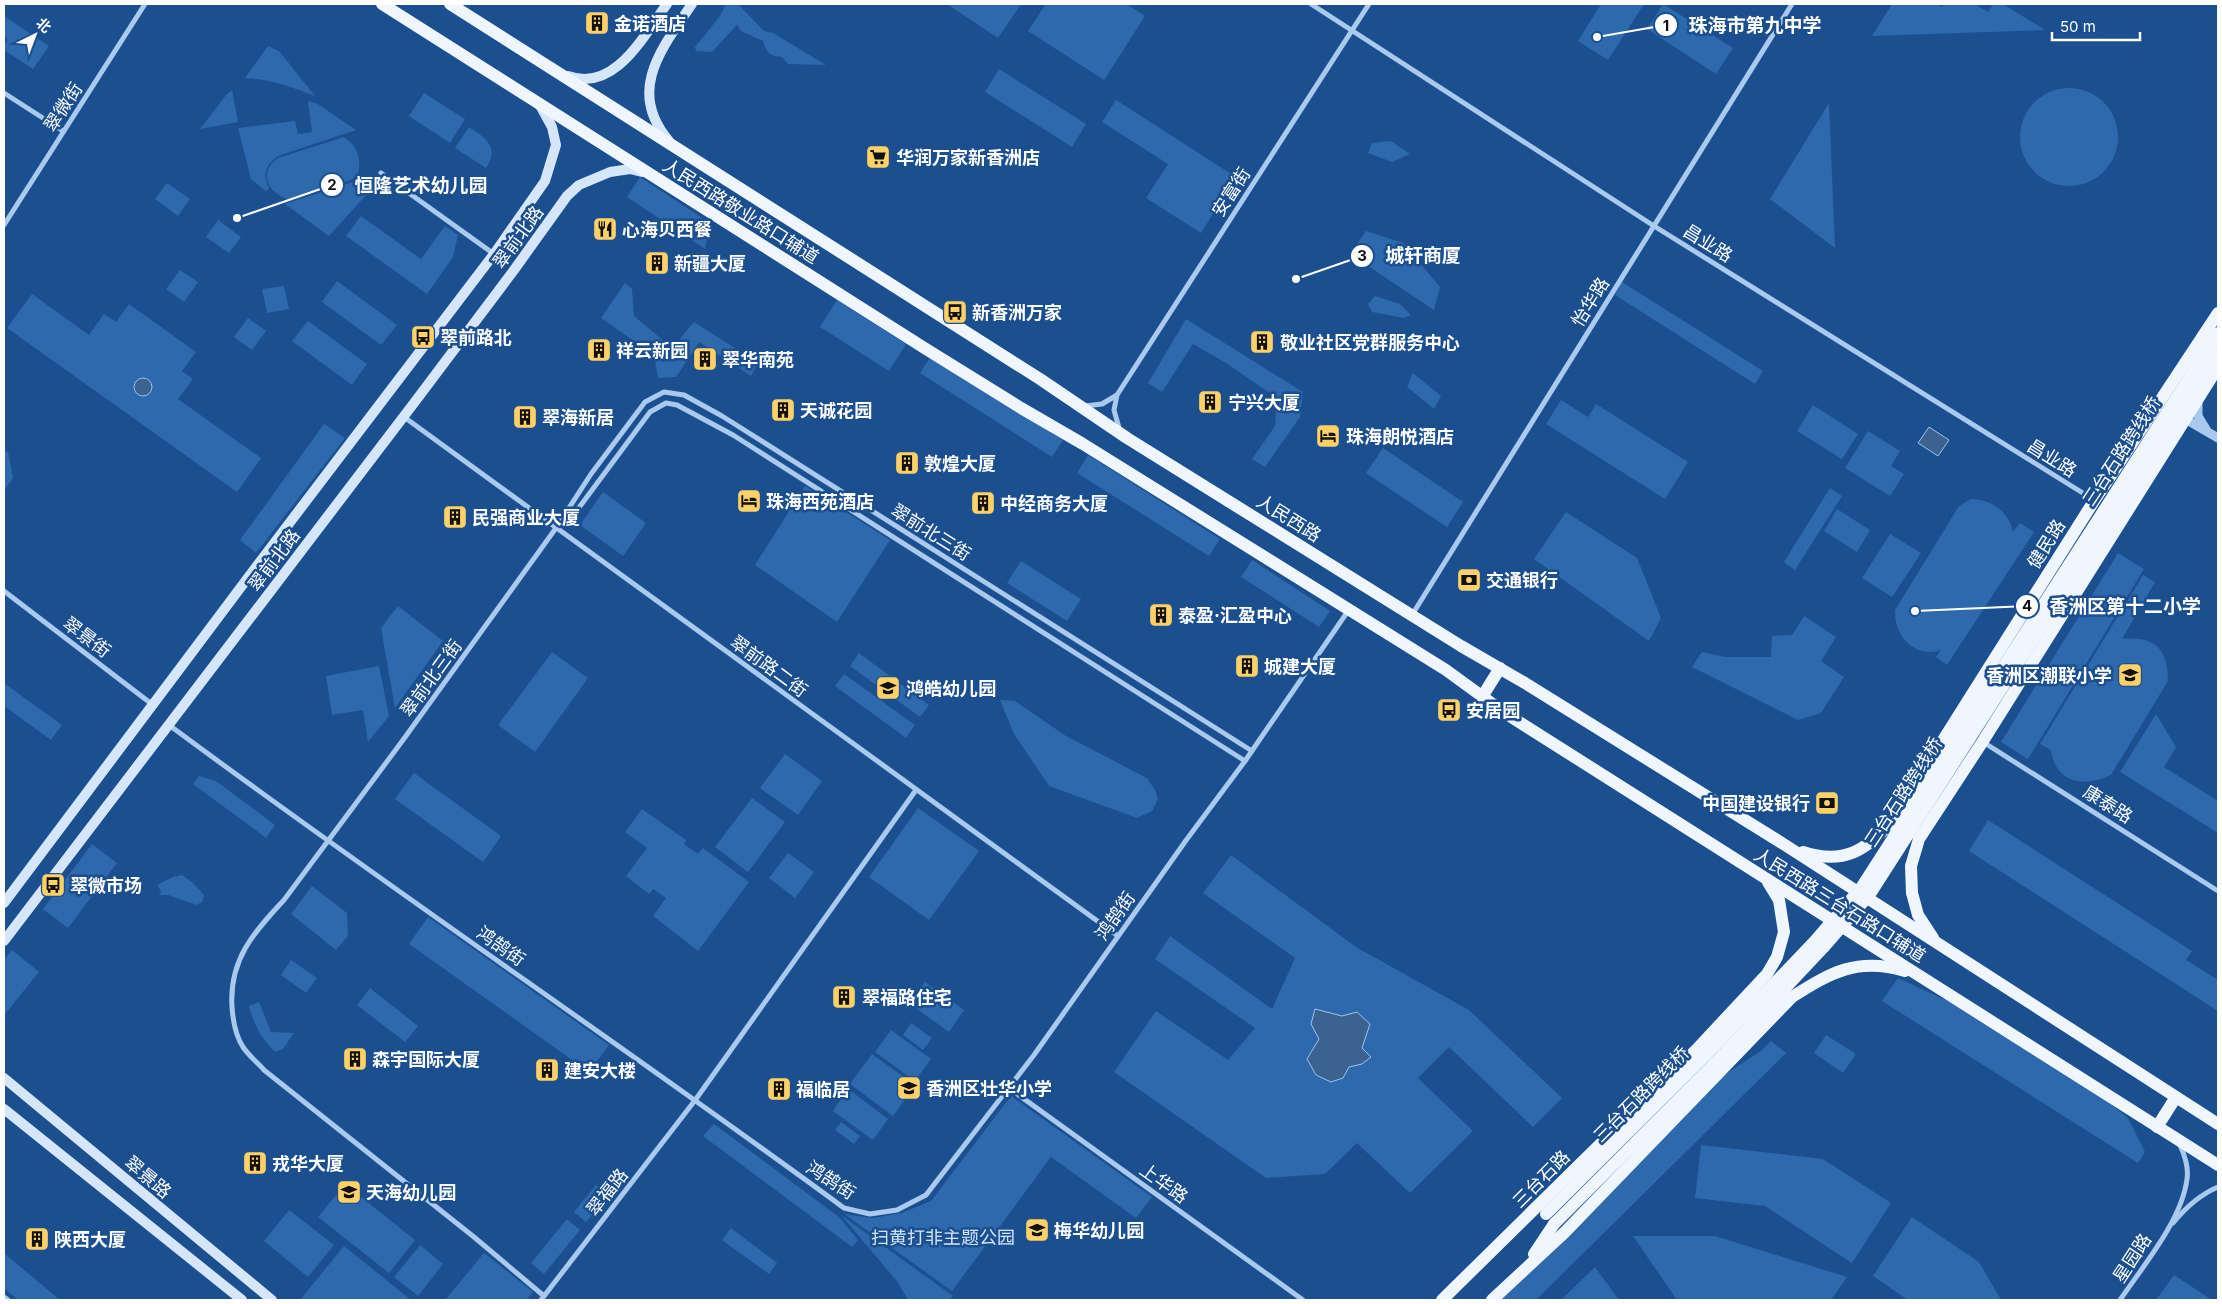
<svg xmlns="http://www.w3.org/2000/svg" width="2222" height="1304" font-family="Inter,'Noto Sans SC',sans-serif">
<rect width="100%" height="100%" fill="#1b4f8f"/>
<!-- green -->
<g fill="#2e69ad">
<path d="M726,4H738L764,31L773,33L826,65L788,64L782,57C769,56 767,53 763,41L741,31L737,25L712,52L696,51L695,47L720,16Z"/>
<path d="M947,4H1021L998,38Z"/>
<path d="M1046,4H1126L1145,16L1104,80L1028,31Z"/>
<path d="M1601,4H1644L1608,60L1578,41Z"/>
<path d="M1663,4L1733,48L1716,74L1647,29Z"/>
<path d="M1892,4H1936L1942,7L1944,4H1974L1988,12L1993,4H2003L2045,30L1872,36Z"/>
<path d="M4,16L49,46L33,69L4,50V46L8,39L4,36Z"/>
<path d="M268,46L279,51L315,96C292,87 270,79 245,78Z"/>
<path d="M999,69L1086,124L1072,147L985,92Z"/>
<circle cx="2069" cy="137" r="49"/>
<path d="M232,90L238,122L200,129L226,95Z"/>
<path d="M424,93L465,119L450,143L409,116Z"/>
<path d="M1116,100L1236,177L1201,233L1146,198L1168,164L1102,122Z"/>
<path d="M308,101L318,104L356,130L278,156C266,164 262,175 269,188L266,191L251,179L238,128L295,121L298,134L312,132Z"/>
<path d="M1829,103L1835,248L1770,199Z"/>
<path d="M469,127C485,137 500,147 486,168L455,148Z"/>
<path d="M344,137C359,148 362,160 357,178L289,200C268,193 257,173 278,158Z"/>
<path d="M1391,141L1410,154L1392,162L1368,153L1372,143Z"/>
<path d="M640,177L710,223L705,249L627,197Z"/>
<path d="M374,178L367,194L329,236L285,204L359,180Z"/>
<path d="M167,183L190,199L178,216L155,199Z"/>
<path d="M361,216L421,259L445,226L458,235L453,257L427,294L346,236Z"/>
<path d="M218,220L241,237L229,253L206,237Z"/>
<path d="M1366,231L1403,243L1440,287L1434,310L1353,256L1352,251Z"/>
<path d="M180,270L198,282L184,302L166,289Z"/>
<path d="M337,281L397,325L381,345L322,302Z"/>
<path d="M1622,282L1763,371L1755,384L1615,295Z"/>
<path d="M625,283L632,289L634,316L672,348L694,322L758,363L751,376L699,342L676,377L658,378L654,355L601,318Z"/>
<path d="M284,286L289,309L267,313L262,289Z"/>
<path d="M32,294L89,335L104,314L116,322L129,304L196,352L182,371L193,379L178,399L261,458L237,492L7,328Z"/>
<path d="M1375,296L1400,304L1411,315L1404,318L1372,312L1368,304Z"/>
<path d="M837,300L906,344L889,371L820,327Z"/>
<path d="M248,318L266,331L252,350L234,337Z"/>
<path d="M1186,319L1303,392L1300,417L1265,467L1252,459L1275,426L1277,398L1226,363L1193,344L1162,392L1148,383Z"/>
<path d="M308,321L367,364L352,385L292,341Z"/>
<path d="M931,356L1063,440L1052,457L920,373Z"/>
<path d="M1413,373L1441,396L1434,409L1407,387Z"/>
<path d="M1561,400L1588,417L1596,404L1688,462L1665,499L1546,424Z"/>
<path d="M1813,405L1858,434L1842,459L1797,431Z"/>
<path d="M324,424L345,438L256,553L240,540Z"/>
<path d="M1868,431L1900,451L1891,466L1904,474L1890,496L1845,468Z"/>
<path d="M1383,448L1463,502L1447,527L1366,473Z"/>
<path d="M4,451L8,452L13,478L4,491Z"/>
<path d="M1088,455L1220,539L1209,556L1077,473Z"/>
<path d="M805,486L890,540L837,622L755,565Z"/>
<path d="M1830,488L1842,496L1795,570L1784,562Z"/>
<path d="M603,492L646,523L623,556L580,525Z"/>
<path d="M1971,499C1992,499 2009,512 2013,532L2020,523L2034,532L1947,665L1936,657L1941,650C1914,659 1894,635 1895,610L1959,506Z"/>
<path d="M1837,509L1870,530L1857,552L1824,531Z"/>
<path d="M1566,512L1637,558L1661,618L1649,641L1534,559Z"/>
<path d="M1890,534L1921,553L1892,597L1862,578Z"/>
<path d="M2118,553L2144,569L2028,759L2001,742Z"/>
<path d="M1252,560L1330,611L1319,627L1241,577Z"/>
<path d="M1021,561L1081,599L1067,621L1007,583Z"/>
<path d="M2143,575L2155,582L2122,639C2153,636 2168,647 2168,681L2111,775C2085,787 2056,785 2051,750L2040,744Z"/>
<path d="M398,606L443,641L395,708L381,628Z"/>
<path d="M1804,616L1836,637L1821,661L1844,677L1821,713L1798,720L1692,667L1702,652L1725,657H1771L1772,636L1792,635Z"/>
<path d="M552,652L588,678L535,752L498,725Z"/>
<path d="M859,653L929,705L920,717L850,666Z"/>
<path d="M379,666L389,716L368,742L363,710L332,715L326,676Z"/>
<path d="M844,674L915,725L906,738L835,686Z"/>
<path d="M4,683L62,725L51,740L4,706Z"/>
<path d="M1000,700L1015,701L1066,736L1147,778L1155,790L1158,799L1152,811L1137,818L1049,786L1014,734Z"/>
<path d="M2156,714L2176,747L2164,767L2218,801V833L2120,772Z"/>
<path d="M785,754L822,781L798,815L760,788Z"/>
<path d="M414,773L501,836L483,862L395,799Z"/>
<path d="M199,776L216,781L275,825L266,838L193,784Z"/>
<path d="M752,798L785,822L748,872L715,847Z"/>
<path d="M918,808L979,851L929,920L869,877Z"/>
<path d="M642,809L686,840L684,844L698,854L703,848L749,882L698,951L653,916L666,898L653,889L649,894L626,876L647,848L625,832Z"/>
<path d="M1988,820L2192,951L2186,960L2218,980V1011L1969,851Z"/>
<path d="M92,844L117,863L68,928L43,909Z"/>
<path d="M788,853L814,872L795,898L769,878Z"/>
<path d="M1231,855L1356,947L1469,1010L1562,1098L1533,1127L1449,1047L1418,1078L1473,1131L1410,1193L1357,1143L1325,1174L1266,1178L1114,1072L1156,1011L1228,1060L1255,1028L1155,959L1170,936L1272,1009L1295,958L1203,893Z"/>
<path d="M182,875L192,882L204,895L202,902L196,905L168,895H159L161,891L157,885L173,877Z"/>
<path d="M312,886L347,913L348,936L336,950L291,914Z"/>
<path d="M428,917L609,1045L589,1072L409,944Z"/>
<path d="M12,950L39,972L5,1014L4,960Z"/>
<path d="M291,960L317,978L306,993L281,975Z"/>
<path d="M1898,978L1952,1003L2112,1105L2128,1118L2145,1152L2138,1163L1882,1001Z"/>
<path d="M925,982L964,1010L949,1032L910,1004Z"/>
<path d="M370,988L418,1026L405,1042L357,1005Z"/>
<path d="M259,1002L271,1032L294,1033L283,1049L275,1052C261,1038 254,1025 249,1006Z"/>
<path d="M911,1023L932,1038L923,1050L903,1035Z"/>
<path d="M891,1030L931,1059L915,1081L875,1052Z"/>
<path d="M1826,1035L1856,1054L1843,1073L1814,1053Z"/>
<path d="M1771,1041L1786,1053L1536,1300H1493L1715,1081L1761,1051Z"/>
<path d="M872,1054L915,1085L893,1116L850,1084Z"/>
<path d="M848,1089L888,1119L873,1140L833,1111Z"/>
<path d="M1011,1096L1152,1197L1136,1218L1051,1157L952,1291L844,1214L872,1218L902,1213L931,1201Z"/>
<path d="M841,1122L860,1136L854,1144L835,1130Z"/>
<path d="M714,1124L839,1217L858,1240L852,1247L703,1136Z"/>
<path d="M1701,1145L1823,1159L1891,1203L1852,1263L1765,1206L1695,1198Z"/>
<path d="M345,1184L415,1240L389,1273L318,1217Z"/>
<path d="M596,1185L609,1196L586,1222L574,1212Z"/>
<path d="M289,1210L334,1245L308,1277L264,1241Z"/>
<path d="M841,1215L953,1296L949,1300H908L896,1280Z"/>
<path d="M1912,1217L1979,1262L2001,1300H1908L1873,1276Z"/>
<path d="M567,1219L580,1230L544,1274L531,1263Z"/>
<path d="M731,1228L777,1263L769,1274L722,1240Z"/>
<path d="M1633,1236H1715L1847,1277L1831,1300H1677Z"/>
<path d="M420,1245L443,1264L418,1296L394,1277Z"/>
<path d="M344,1246L411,1300H300Z"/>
<path d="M484,1253L533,1292L526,1300H445Z"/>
<path d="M5,1254L60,1300H18L4,1288Z"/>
<path d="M1595,1267L1619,1300H1561Z"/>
<path d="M2174,1275L2212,1300H2156Z"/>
</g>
<!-- water -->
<g fill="#3c6290" stroke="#9cc4f0">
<circle cx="143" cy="387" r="9"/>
<path d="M1929,427L1949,440L1938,456L1918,443Z"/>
<path d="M1315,1009L1342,1016L1357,1012L1370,1024L1362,1048L1371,1057L1362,1064L1349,1067L1343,1078L1331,1082L1316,1075L1307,1059L1319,1039L1311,1024Z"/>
</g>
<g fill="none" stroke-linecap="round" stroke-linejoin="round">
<!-- minor -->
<g stroke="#a9c9ee" stroke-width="5">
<path d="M1311,4L1654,226L2094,500"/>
<path d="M4,93L63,131"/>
<path d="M381,173L494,254"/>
<path d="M4,225L145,4"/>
<path d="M1117,395L1369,4"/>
<path d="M1085,406L1102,404L1117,395L1114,410L1119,428"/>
<path d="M404,417L1118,936"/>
<path d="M560,525L575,513L650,412L666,403L677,405L733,435L1245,761"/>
<path d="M4,591L153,705"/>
<path d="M1412,615L1792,4"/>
<path d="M169,725C391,890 621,1044 844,1208L870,1214L897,1210L926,1195L1034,1055L1187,839L1245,761L1348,611"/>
<path d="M1983,742L2218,891"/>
<path d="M1009,1088L1303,1300"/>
<path d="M2173,1223C2186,1207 2199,1195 2218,1187"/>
<path d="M544,1296L474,1237L264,1070C258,1063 249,1056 243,1047C235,1035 233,1021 232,1007C229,960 253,933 284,900L403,740L556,528L591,474L645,402L664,392L684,395L722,416L1252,751"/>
<path d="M4,1297L8,1300"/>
<path d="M541,1300L696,1099L916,790"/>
<path d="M2120,1300C2143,1266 2182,1220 2187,1179C2189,1167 2185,1156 2180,1145"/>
</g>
<!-- tertiary -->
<g stroke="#a9c9ee" stroke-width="9">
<path d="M2198,402V416L2206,429"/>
<path d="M2182,417L2218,438"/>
</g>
<!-- secondary -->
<g stroke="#d6e6fa" stroke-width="10">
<path d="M568,76C615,93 644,35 667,4"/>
<path d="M669,141C626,91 662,48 692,4"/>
<path d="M4,903L259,563L494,254L545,181L556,145L552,127L541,107"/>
<path d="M4,941L414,403L514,270L567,196L579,185L610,172L630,169L642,172"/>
<path d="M4,1078L272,1300"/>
<path d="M4,1109L242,1300"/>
</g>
<!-- primary -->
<g stroke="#f0f6ff" stroke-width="12">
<path d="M382,4L926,349L1021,408L1083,444L1446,670L1505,713L2218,1165"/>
<path d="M450,4L1040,379L1127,438L1461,646L1525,683L1785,845L2218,1124"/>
<path d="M1482,697L1500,668"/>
<path d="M1803,852C1843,865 1866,851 1892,821L2094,501L2218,313"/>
<path d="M1933,938L1918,915L1912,893L1911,866L1919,839L1983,741L2218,367"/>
<path d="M2157,1127L2176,1097"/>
<path d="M1534,1254L1554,1224"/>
<path d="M1442,1300L1696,1050L1767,974L1777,957L1784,932L1779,900L1768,882"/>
<path d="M1492,1300L1565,1232L1792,997C1831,972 1858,957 1905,971"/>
</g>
<!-- primary-bridge -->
<g stroke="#f0f6ff" stroke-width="12">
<path d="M1546,1214L1703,1058L1814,942L1861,888L2218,333"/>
<path d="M1554,1224L1711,1067L1823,948L1870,894L2218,351"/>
</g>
</g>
<!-- icons -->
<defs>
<symbol id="building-square" viewBox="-11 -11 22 22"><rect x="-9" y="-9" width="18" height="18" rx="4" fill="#ffd166" stroke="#1b4f8f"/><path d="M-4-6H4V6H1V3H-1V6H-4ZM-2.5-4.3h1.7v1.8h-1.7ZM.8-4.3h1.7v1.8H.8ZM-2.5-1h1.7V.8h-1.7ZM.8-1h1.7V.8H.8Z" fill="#111"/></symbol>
<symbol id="supermarket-square" viewBox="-11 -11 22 22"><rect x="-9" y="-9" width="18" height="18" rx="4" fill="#ffd166" stroke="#1b4f8f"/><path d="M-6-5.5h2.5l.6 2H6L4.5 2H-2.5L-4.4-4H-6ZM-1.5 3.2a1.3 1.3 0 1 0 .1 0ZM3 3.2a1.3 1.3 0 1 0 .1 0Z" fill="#111"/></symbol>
<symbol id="restaurant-square" viewBox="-11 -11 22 22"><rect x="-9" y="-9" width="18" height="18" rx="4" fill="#ffd166" stroke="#1b4f8f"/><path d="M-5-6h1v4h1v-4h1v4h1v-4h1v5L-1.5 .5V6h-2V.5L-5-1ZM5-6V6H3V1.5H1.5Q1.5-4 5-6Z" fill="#111"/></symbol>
<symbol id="bus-square" viewBox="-11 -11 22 22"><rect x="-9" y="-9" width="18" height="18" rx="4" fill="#ffd166" stroke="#1b4f8f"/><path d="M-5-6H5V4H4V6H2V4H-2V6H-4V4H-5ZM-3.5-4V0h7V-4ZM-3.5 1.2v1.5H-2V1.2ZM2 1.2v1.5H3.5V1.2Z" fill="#111"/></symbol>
<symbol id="hotel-square" viewBox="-11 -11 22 22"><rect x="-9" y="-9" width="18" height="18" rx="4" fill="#ffd166" stroke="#1b4f8f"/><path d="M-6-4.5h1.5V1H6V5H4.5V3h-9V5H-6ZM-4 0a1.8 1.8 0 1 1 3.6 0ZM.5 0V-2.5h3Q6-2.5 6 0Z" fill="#111"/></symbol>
<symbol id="bank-square" viewBox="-11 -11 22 22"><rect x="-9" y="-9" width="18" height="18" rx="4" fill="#ffd166" stroke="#1b4f8f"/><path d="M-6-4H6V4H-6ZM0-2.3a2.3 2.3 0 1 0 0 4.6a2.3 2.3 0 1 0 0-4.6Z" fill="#111"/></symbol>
<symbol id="school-square" viewBox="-11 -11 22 22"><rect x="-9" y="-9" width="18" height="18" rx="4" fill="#ffd166" stroke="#1b4f8f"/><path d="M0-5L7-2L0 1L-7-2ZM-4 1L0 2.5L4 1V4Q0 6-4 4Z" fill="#111"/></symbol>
</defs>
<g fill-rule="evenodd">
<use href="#building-square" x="583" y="9" width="28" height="28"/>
<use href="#supermarket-square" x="864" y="143" width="28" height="28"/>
<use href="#restaurant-square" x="591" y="215" width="28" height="28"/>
<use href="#building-square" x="643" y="249" width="28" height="28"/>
<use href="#bus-square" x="941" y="298" width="28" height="28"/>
<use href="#bus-square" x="409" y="323" width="28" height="28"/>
<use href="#building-square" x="1248" y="328" width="28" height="28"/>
<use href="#building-square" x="585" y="336" width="28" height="28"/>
<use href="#building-square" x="691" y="345" width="28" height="28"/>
<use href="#building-square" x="1196" y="388" width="28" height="28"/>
<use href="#building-square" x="769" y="396" width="28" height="28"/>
<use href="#building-square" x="511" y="403" width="28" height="28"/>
<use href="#hotel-square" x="1314" y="422" width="28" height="28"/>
<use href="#building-square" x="893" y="449" width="28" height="28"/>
<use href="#hotel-square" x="735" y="487" width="28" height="28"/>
<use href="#building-square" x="969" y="489" width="28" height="28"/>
<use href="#building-square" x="441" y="503" width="28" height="28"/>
<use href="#bank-square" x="1455" y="566" width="28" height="28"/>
<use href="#building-square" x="1147" y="601" width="28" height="28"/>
<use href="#building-square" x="1233" y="652" width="28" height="28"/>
<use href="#school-square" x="2116" y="661" width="28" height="28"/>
<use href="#school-square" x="874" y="674" width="28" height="28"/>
<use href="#bus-square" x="1435" y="696" width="28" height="28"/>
<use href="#bank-square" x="1813" y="789" width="28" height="28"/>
<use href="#bus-square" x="39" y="871" width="28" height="28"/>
<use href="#building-square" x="830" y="983" width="28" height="28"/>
<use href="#building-square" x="341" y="1045" width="28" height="28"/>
<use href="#building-square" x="533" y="1056" width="28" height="28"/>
<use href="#school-square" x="895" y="1074" width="28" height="28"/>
<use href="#building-square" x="765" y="1075" width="28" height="28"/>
<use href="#building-square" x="241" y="1149" width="28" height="28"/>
<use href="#school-square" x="335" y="1178" width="28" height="28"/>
<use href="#school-square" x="1023" y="1216" width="28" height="28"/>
<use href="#building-square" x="23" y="1225" width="28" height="28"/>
</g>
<g text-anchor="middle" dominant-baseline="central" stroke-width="5" stroke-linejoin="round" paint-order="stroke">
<!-- poi labels -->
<g font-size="18" font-weight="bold" fill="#fff" stroke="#1b4f8f" text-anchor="start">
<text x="614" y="23">金诺酒店</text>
<text x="896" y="157">华润万家新香洲店</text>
<text x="622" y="229">心海贝西餐</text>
<text x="674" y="263">新疆大厦</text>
<text x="972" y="312">新香洲万家</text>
<text x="440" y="337">翠前路北</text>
<text x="1280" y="342">敬业社区党群服务中心</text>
<text x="616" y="350">祥云新园</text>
<text x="722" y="359">翠华南苑</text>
<text x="1228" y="402">宁兴大厦</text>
<text x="800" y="410">天诚花园</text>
<text x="542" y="417">翠海新居</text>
<text x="1346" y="436">珠海朗悦酒店</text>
<text x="924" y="463">敦煌大厦</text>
<text x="766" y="501">珠海西苑酒店</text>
<text x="1000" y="503">中经商务大厦</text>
<text x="472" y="517">民强商业大厦</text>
<text x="1486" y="580">交通银行</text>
<text x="1178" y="615">泰盈·汇盈中心</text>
<text x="1264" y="666">城建大厦</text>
<text x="2112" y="675" text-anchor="end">香洲区潮联小学</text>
<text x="906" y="688">鸿皓幼儿园</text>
<text x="1466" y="710">安居园</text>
<text x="1810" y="803" text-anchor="end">中国建设银行</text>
<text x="70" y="885">翠微市场</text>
<text x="862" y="997">翠福路住宅</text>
<text x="372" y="1059">森宇国际大厦</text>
<text x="564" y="1070">建安大楼</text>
<text x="926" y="1088">香洲区壮华小学</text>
<text x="796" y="1089">福临居</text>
<text x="272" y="1163">戎华大厦</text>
<text x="366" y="1192">天海幼儿园</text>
<text x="1054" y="1230">梅华幼儿园</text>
<text x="54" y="1239">陕西大厦</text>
</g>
<!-- street labels -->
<g font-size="18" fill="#fff" stroke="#1b4f8f">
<text transform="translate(63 107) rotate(-57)">翠微街</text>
<text transform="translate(1231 192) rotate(-57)">安富街</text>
<text transform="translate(741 211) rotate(32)">人民西路敬业路口辅道</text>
<text transform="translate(518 237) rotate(-54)">翠前北路</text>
<text transform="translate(1708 243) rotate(32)">昌业路</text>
<text transform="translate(1590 302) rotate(-58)">怡华路</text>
<text transform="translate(2121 451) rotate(-57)">三台石路跨线桥</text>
<text transform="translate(2052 458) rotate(32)">昌业路</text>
<text transform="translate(1289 518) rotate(32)">人民西路</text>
<text transform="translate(931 532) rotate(32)">翠前北三街</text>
<text transform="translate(2046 544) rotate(-58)">健民路</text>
<text transform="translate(274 560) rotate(-53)">翠前北路</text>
<text transform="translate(87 637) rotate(37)">翠景街</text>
<text transform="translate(769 666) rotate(36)">翠前路二街</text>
<text transform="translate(431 678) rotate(-54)">翠前北三街</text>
<text transform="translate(1903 792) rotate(-57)">三台石路跨线桥</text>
<text transform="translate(2108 804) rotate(32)">康泰路</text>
<text transform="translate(1840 905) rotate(32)">人民西路三台石路口辅道</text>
<text transform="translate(1115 916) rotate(-55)">鸿鹄街</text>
<text transform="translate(501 946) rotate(35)">鸿鹄街</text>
<text transform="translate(1641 1094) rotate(-45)">三台石路跨线桥</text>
<text transform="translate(148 1177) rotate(40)">翠景路</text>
<text transform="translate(1541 1179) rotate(-45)">三台石路</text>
<text transform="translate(831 1180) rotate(33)">鸿鹄街</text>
<text transform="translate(1164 1183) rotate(36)">上华路</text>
<text transform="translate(607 1192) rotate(-52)">翠福路</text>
<text transform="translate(2132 1258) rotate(-57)">星园路</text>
</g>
<!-- park labels -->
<g font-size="18" fill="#cfe3fa" stroke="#1b4f8f">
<text x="943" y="1237">扫黄打非主题公园</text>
</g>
</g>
<!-- callouts -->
<path fill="none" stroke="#fff" stroke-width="2" d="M1597 37L1666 25M237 218L332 185M1296 279L1362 256M1915 611L2027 606"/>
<g fill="#fff" stroke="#1b4f8f" stroke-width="2">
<circle cx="1597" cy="37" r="5"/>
<circle cx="237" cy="218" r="5"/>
<circle cx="1296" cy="279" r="5"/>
<circle cx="1915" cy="611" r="5"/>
<circle cx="1666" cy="25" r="12"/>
<circle cx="332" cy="185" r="12"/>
<circle cx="1362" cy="256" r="12"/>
<circle cx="2027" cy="606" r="12"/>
</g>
<g font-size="15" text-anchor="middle" font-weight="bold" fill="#111">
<text x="1666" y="31">1</text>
<text x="332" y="190">2</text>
<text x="1362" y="261">3</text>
<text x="2027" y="611">4</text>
</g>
<g font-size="19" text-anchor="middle" font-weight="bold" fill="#fff" stroke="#1b4f8f" stroke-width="5" stroke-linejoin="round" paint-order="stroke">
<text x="1755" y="32">珠海市第九中学</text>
<text x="421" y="192">恒隆艺术幼儿园</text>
<text x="1423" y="262">城轩商厦</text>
<text x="2125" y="613">香洲区第十二小学</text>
</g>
<!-- border -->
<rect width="2222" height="1304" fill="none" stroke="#ffffff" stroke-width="10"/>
<!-- north arrow -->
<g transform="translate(35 35) rotate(42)" stroke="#1b4f8f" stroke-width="4" paint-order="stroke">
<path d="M0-4L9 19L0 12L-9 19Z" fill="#ffffff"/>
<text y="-8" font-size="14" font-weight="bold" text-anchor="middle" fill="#ffffff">北</text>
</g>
<!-- scale -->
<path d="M2052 32v8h88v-8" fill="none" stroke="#ffffff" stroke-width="2.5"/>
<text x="2060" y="32" font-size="15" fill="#ffffff" stroke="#1b4f8f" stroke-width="4" paint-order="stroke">50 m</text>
</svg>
